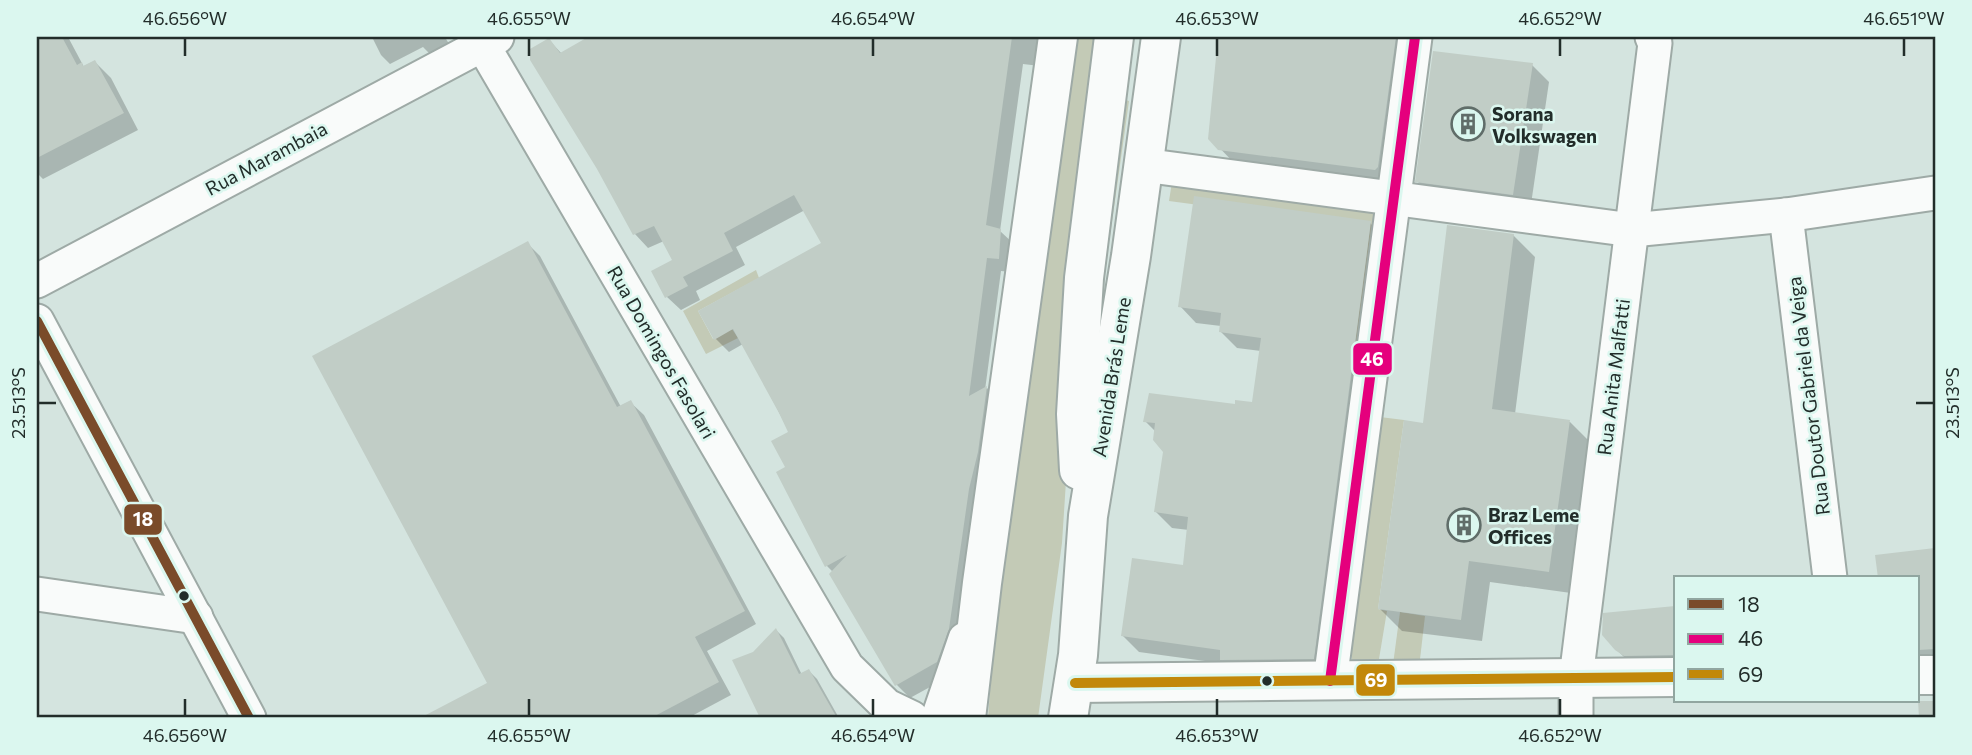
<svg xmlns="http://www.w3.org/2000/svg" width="1972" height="755" font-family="Commissioner,sans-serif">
<rect width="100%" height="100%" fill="#d4e4df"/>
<!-- green -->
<g fill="#c3cab6">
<path d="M1074,37H1098L1114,96L1129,101L1110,236L1089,291L1078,295L1062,543L1038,718H988L997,597Z"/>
<path d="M1172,182L1369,208L1379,220L1362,343L1355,342L1370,228L1169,201Z"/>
<path d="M756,270L759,278L698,311L713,339L732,329L738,338L706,354L683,311Z"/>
<path d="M1380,417L1404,420L1378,609L1387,611L1377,671L1352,663V634Z"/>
<path d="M1400,612L1425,616L1419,668L1392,672Z"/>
</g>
<!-- shadow -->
<g fill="#0003">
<path d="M37,37H68L84,67L95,62L111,78L138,130L43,179L37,173Z"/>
<path d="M372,37H445L449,44L430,54L423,47L390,64L381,55Z"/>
<path d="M592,37H1044L1040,66L1023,64L1000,231L1014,244L1012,272L1001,271L985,390L987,388L1000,402L950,676L910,698L897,685L833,572L827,566L787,468L790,433L743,344L729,352L715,338L824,244L805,210L736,247L745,265L696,291L700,300L681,310L667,297L674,261L664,241L648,248L635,234L599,168L549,40L562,54Z"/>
<path d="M1219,37H1419L1393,187L1237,166L1210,138Z"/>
<path d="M1532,65L1549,82L1530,211L1434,198L1417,181Z"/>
<path d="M1370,223L1386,239L1329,674L1227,664L1139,652L1123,636L1185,567L1189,530L1172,528L1156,512L1165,452L1156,432L1145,421L1254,404L1261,351L1237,348L1221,332V326L1196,323L1180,306Z"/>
<path d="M1513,235L1535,257L1515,414L1570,422L1592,444L1571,593L1490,582L1482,641L1402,631L1380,609L1424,425Z"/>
<path d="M527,243L540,256L621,407L630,402L644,415L756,624L707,651L731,695L688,718H424L490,684Z"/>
<path d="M1935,549V655L1918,656V578H1880L1877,556Z"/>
<path d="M1676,608V664L1627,660L1616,649L1605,615Z"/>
<path d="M776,630L784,638L802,675L809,671L817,679L839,718H762L735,661L754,653Z"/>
</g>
<!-- building -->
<g fill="#c1cdc6">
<path d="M37,37H62L77,65L82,62L83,66L95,60L124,113L37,158Z"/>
<path d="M588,37H1012L986,225L1001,229L999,259L987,258L969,396L987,386L978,452L969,489L949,629L937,662L895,686L829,574L847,555L825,567L776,472L785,467L771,441L788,432L779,413L733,329L714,340L698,311L821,243L794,195L724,233L733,251L683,277L688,286L665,298L651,271L672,260L654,226L633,235L597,169L530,60V49L549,38L560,53Z"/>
<path d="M1218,37H1396L1378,167L1375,170L1218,150L1208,139Z"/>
<path d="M1433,51L1533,63L1513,195L1415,182Z"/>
<path d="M1194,196L1371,221L1314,659L1220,660V650L1121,636L1132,558L1183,565L1188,517L1154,512L1163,452L1153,440L1155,423L1143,422L1149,393L1235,404V400L1252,402L1261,338L1219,332L1221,313L1178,307Z"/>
<path d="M1447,225L1514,234L1492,409L1570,420L1549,572L1469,561L1461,620L1378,609L1404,420L1423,423Z"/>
<path d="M528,241L617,407L631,400L745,611L695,637L719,682L651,718H420L487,683L312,356Z"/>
<path d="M1935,548V649L1918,650V578H1878L1875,555Z"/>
<path d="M1675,606V655L1624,656L1615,650L1602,635L1603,613Z"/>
<path d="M776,628L799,674L809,669L837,718H760L732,660L753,652Z"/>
<path d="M1918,701H1935V718H1919Z"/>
</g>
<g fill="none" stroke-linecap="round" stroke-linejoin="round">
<defs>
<g id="minor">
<path d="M478,37L847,667L887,706L912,718"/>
<path d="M1143,165L1632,230L1786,215L1935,193"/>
<path d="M1786,215L1830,578"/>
<path d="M37,281L497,37"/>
<path d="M37,321L249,718"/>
<path d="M37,594L196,617"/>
<path d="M1330,681L1415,37"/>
<path d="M938,718L965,639"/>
<path d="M1576,718V678L1655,43L1652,37"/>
</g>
<g id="major">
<path d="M1079,470L1076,414L1084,278L1114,37"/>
<path d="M1918,675H1935"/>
<path d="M1075,683L1676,677"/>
<path d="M966,718L982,583L1058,37"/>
<path d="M1068,718L1078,655L1088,516L1131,256L1161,37"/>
</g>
</defs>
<!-- minor casing -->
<use href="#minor" stroke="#9eaaa6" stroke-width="37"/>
<!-- major casing -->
<use href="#major" stroke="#9eaaa6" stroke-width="42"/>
<!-- minor -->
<use href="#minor" stroke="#f9fbfa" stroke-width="33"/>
<!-- major -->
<use href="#major" stroke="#f9fbfa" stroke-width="38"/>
<defs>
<path id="bus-1" d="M37,321L249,718"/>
<path id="bus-2" d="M1330,681L1415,37"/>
<path id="bus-3" d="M1075,683L1676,677"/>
</defs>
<!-- bus-1 casing -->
<use href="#bus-1" stroke="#dbf7ef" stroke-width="16"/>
<!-- bus-2 casing -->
<use href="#bus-2" stroke="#dbf7ef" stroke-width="16"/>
<!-- bus-3 casing -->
<use href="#bus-3" stroke="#dbf7ef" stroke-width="16"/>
<!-- bus-1 -->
<use href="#bus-1" stroke="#7a4b2a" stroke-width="10"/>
<!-- bus-2 -->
<use href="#bus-2" stroke="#e5007d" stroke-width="10"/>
<!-- bus-3 -->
<use href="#bus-3" stroke="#c2880a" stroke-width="10"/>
</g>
<!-- ticks -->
<path fill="none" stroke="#222d2a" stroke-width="2.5" d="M185,38V56M529,38V56M873,38V56M1217,38V56M1560,38V56M1904,38V56M38,403H56M1916,403H1934M185,699V716M529,699V716M873,699V716M1217,699V716M1560,699V716"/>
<!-- icons -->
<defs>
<symbol id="building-ring" viewBox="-11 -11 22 22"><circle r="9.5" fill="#dbf7ef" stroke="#606d69" stroke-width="1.5"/><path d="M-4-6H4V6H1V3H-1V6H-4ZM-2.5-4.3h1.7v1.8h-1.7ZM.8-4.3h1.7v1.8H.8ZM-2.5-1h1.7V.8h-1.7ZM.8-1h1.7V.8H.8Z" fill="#606d69"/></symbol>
</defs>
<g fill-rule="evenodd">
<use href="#building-ring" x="1449" y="105" width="38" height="38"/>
<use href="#building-ring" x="1445" y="506" width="38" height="38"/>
</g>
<!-- markers -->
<g fill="#222d2a" stroke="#dbf7ef" stroke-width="2.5">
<circle cx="184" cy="596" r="6"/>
<circle cx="1267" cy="681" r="6"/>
</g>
<g text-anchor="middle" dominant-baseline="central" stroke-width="5" stroke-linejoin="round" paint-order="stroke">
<!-- poi labels -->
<g font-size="19" font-weight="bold" fill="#222d2a" stroke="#dbf7ef" text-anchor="start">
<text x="1492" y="113">Sorana<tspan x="1492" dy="22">Volkswagen</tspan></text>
<text x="1488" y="514">Braz Leme<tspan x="1488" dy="22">Offices</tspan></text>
</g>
<!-- street labels -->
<g font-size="19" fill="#222d2a" stroke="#dbf7ef">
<text transform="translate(266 158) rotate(-28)">Rua Marambaia</text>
<text transform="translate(662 352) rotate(60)">Rua Domingos Fasolari</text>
<text transform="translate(1111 377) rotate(-81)">Avenida Brás Leme</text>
<text transform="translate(1613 377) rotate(-83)">Rua Anita Malfatti</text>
<text transform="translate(1808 396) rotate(-97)">Rua Doutor Gabriel da Veiga</text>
</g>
</g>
<g stroke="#dbf7ef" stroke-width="2.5">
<rect x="1352" y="342" width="41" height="34" rx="7" fill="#e5007d"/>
<rect x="123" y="503" width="40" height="33" rx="7" fill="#7a4b2a"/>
<rect x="1355" y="663" width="41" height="34" rx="7" fill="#c2880a"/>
</g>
<g font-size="19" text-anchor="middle" font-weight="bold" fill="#fff">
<text x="1372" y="366">46</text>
<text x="143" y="526">18</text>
<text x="1376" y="687">69</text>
</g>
<!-- border -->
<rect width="1972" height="755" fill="none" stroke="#dbf7ef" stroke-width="77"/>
<!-- legend -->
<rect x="1674" y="576" width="245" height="126" fill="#dbf7ef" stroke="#91a6a0" stroke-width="2"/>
<rect x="1688" y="599" width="35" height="10" fill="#7a4b2a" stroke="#91a6a0" stroke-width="2"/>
<text x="1738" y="612" font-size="21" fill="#222d2a">18</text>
<rect x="1688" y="634" width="35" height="10" fill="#e5007d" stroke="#91a6a0" stroke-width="2"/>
<text x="1738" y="646" font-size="21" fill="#222d2a">46</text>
<rect x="1688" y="669" width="35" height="10" fill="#c2880a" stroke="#91a6a0" stroke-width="2"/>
<text x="1738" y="682" font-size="21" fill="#222d2a">69</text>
<rect x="38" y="38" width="1896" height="678" fill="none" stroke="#222d2a" stroke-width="2.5"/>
<g font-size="18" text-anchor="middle" fill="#222d2a">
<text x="185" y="25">46.656°W</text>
<text x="529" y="25">46.655°W</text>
<text x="873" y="25">46.654°W</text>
<text x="1217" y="25">46.653°W</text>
<text x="1560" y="25">46.652°W</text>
<text x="1904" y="25">46.651°W</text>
<text transform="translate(19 403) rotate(-90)" y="6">23.513°S</text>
<text transform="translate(1953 403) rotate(-90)" y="6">23.513°S</text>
<text x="185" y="742">46.656°W</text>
<text x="529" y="742">46.655°W</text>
<text x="873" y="742">46.654°W</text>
<text x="1217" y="742">46.653°W</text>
<text x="1560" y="742">46.652°W</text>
</g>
</svg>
